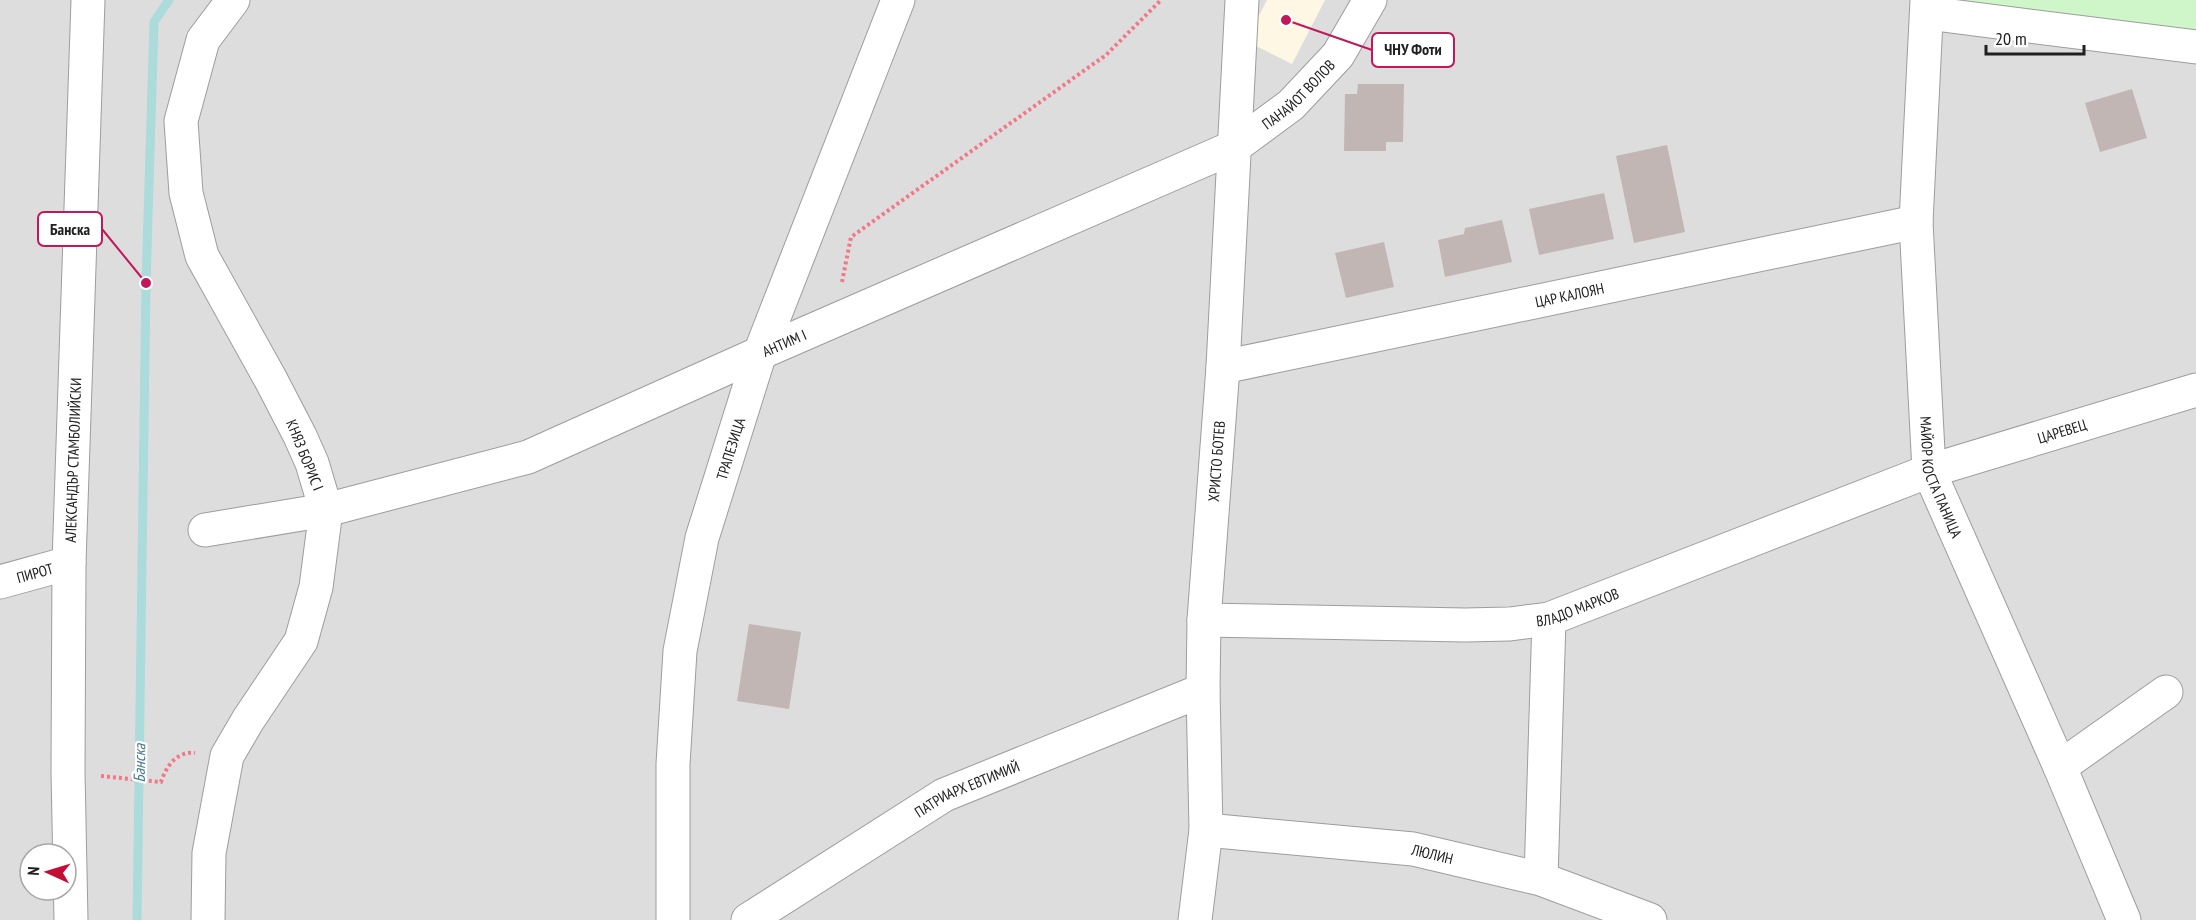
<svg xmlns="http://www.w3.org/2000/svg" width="2196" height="920" font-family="'PT Sans Narrow',sans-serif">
<rect width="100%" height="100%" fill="#f0ebe8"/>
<!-- residential -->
<path fill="#deddde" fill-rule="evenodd" d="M0,0H2006L2196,47V920H0ZM30,854H66V890H30Z"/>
<!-- education -->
<path fill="#fdf7e4" d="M1267,0H1325L1292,64L1246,41Z"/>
<!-- park -->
<path fill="#cff6c8" d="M1928,0H2196V37Z"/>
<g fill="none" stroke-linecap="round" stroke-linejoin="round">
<!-- stream -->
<path stroke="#abdbdb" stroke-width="9" d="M137,920L146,283L154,22L169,0"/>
</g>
<!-- building -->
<g fill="#c1b6b4">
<path d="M1358,84H1404L1403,142H1386V151H1344L1345,94H1357Z"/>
<path d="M2132,89L2147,138L2100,152L2085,103Z"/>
<path d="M1667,145L1685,232L1634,243L1616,156Z"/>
<path d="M1604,193L1614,239L1539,255L1529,209Z"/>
<path d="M1502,220L1512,262L1445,277L1438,240L1464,234L1465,228Z"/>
<path d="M1384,242L1394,287L1346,298L1335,253Z"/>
<path d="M749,624L801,632L789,709L737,701Z"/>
</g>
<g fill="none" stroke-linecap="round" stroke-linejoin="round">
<defs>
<g id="minor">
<path id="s1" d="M1927,0L1916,222L1929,471L2060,767L2124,920"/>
<path d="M1927,13L2196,47"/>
<path id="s2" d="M1223,367L1916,222"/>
<path id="s3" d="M205,530L326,510L528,457L760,353L1234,147L1291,105L1338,55L1370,0"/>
<path id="s4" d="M0,582L69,563"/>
<path id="s5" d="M1204,620L1465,625L1510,624L1549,619L1929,471L2196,390"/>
<path d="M2060,767L2166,692"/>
<path id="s6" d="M1206,830L1413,849L1541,879L1650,920"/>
<path d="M1541,879L1549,619"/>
<path id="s7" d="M71,920L68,772L69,563L88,0"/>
<path d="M208,920L209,853L227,756L248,720L301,641L316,587L326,510L312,463L300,436L271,380L202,256L186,193L181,121L203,40L233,0"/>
<path id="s8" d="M673,920V764L680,651L702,538L760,353L898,0"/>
<path id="s9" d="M748,920L944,795L1203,690"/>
<path id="s10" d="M1195,920L1206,830L1203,690L1204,620L1223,367L1242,0"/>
</g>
</defs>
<!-- minor casing -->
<use href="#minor" stroke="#9d9d9d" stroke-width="35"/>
<!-- path -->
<g stroke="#f17887" stroke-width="4" stroke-dasharray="3 3" stroke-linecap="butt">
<path d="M842,282L851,237L1106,55L1161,0"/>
<path d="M101,776L161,782C166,767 176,751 195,753"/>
</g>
<!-- minor -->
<use href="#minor" stroke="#fff" stroke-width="33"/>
</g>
<g text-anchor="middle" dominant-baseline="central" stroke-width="4.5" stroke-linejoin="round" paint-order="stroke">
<!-- street labels -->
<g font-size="15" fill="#202020" stroke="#fff">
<text stroke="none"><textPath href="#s3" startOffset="1186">ПАНАЙОТ ВОЛОВ</textPath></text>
<text stroke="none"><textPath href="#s2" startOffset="354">ЦАР КАЛОЯН</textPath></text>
<text stroke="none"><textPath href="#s3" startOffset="612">АНТИМ I</textPath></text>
<text stroke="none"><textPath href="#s5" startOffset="892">ЦАРЕВЕЦ</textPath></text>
<text stroke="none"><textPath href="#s8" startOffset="478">ТРАПЕЗИЦА</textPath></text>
<text transform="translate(305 455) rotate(68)">КНЯЗ БОРИС I</text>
<text stroke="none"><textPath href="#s7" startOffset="460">АЛЕКСАНДЪР СТАМБОЛИЙСКИ</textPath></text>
<text stroke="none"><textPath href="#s10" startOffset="460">ХРИСТО БОТЕВ</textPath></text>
<text stroke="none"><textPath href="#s1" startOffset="480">МАЙОР КОСТА ПАНИЦА</textPath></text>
<text stroke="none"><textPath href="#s4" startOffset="36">ПИРОТ</textPath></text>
<text stroke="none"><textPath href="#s5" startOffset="376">ВЛАДО МАРКОВ</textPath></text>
<text stroke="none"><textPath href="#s9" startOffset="256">ПАТРИАРХ ЕВТИМИЙ</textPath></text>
<text stroke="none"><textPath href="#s6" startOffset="228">ЛЮЛИН</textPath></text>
</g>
<!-- water labels -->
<g font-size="16" font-style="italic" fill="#45798c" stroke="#fff">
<text transform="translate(139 763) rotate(-89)">Банска</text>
</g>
</g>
<!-- callouts -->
<path fill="none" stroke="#c2185b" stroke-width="2" d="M1286 20L1372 50M146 283L102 229"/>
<g fill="#c2185b" stroke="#fff" stroke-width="2">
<circle cx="1286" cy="20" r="6"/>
<circle cx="146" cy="283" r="6"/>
</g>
<g fill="#fff" stroke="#c2185b" stroke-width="2">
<rect x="1372" y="33" width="82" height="34" rx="6"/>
<rect x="38" y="212" width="64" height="34" rx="6"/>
</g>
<g font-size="16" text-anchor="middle" font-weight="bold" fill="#202020">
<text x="1413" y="55">ЧНУ Фоти</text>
<text x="70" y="235">Банска</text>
</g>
<!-- north arrow -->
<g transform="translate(48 872) rotate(274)"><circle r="28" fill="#ffffff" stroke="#a6a6a6" stroke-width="1.5"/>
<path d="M0-4.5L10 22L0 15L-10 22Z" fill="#c40d37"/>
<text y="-9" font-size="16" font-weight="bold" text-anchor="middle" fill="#202020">N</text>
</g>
<!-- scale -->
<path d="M1986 45v9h98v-9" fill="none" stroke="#202020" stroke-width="3"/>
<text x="1995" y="45" font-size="18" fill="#202020" stroke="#ffffff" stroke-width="4.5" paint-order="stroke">20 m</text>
</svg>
